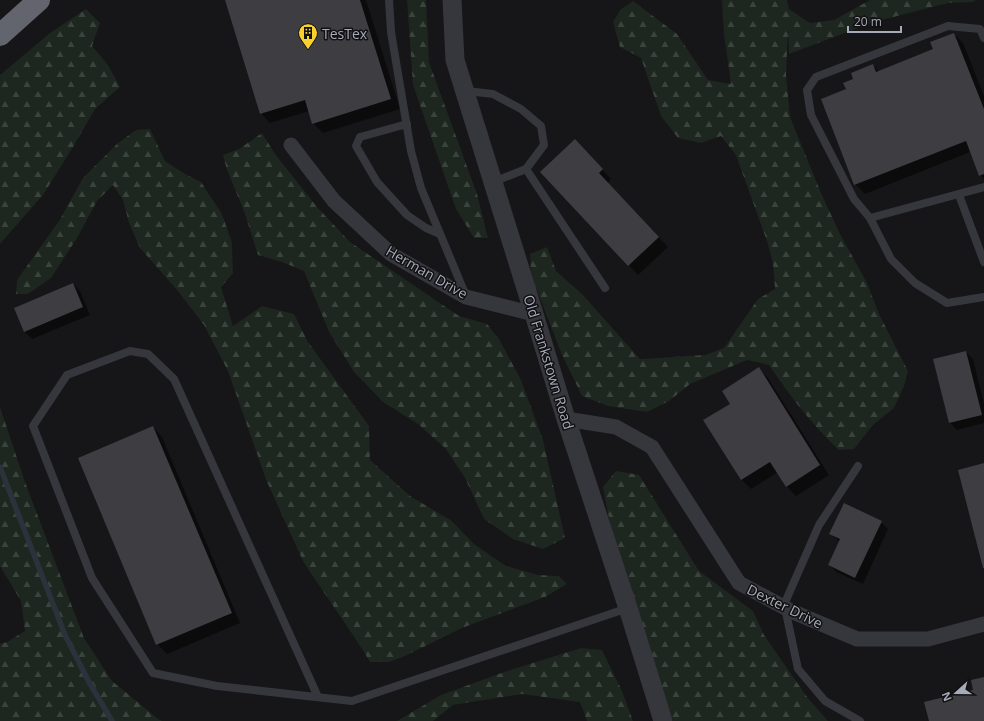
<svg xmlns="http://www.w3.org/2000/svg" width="984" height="721" font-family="'Open Sans',sans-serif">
<defs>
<pattern id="forest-firs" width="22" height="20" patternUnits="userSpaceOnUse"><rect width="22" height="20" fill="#1d261f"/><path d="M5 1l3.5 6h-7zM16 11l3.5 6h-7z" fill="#3b433d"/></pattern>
</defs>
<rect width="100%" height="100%" fill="#161517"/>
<!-- forest -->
<g fill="url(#forest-firs)">
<path d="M407,0H426L429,62L477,194L488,238H474L456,209L413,85Z"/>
<path d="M722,0H787L789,9L810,23L834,20L870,0H977L972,2L948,3L874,22L789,54L788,28L786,75L790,117L821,193L839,232L867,283L879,314L908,371L904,386L894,408L873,425L854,449L839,450C812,425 790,396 769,365L747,360L690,384L669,401L647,412L608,406L582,396L562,355L531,275L530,254L547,247L556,271L582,294L640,359L705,355L724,348L758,299L775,289L773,263L767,241L736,155L721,136L701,143L678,138L661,116L641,58L620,47L613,22L620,10L633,1L677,34L708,80L731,84L724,34Z"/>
<path d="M86,9L100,23L92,46L108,65L120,87L95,109L73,147L43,195L0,244V75L50,33Z"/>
<path d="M150,129L165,161L185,174L201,182L222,214L232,243L233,273L221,287L233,326L262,306L294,314L308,342L369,426L370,460L410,496L452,521L474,544L506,566L538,575L559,576L567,584L545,597L462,628L405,656L389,662H370L359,644L304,563L267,482L228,371L204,325L177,290L140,248L129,223L123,200L113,185L97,201L77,238L51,278L28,294H16L17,280L59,221L83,178L118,143L136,130Z"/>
<path d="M262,133L275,154L317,207L350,242L459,316L487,324L499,339L521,380L543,440L565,538L543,549L513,539L484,519L465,478L446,449L418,424L383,402L354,372L329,332L304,271L282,262L258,255L244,211L227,170L223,155L239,149Z"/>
<path d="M0,407L25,482L84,638L112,681L157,718L162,721H0V644L7,642L25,631L21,601L0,566Z"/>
<path d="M616,471L639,475L699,571L753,611L764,635L807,697L828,721H673C649,644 616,567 603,487Z"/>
<path d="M581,648L602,650L622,691L633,721H587L580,702L522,694L453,705L433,721H397L441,695L507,671Z"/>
</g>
<!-- shadow -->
<g fill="#0007">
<path d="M226,0H366L400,109L323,133L313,123L309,111L270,123L261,113Z"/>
<path d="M954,34L963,43L984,96V179L980,175L970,152L865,194L855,184L847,90L855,80L873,65L879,72L934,50Z"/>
<path d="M584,150L611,179L608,183L668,247L638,275L542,172Z"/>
<path d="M73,284L80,291L90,315L32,339L25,332L15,308Z"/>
<path d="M966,352L973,359L984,404V423L957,430L950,423Z"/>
<path d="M759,369L768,378L829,475L796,496L786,486L778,472L751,489L742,480L705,421L731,404Z"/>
<path d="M153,427L162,437L240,623L167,654L157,644Z"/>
<path d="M881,522L888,529L863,584L836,572L829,564L840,542L830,533Z"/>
</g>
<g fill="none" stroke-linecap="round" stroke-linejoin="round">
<!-- stream -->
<path stroke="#2b323c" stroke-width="5.5" d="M0,467L65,635L89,682L112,721"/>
</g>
<!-- building -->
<g fill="#3d3d42">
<path d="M225,0H360L391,99L312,124L305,100L260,114Z"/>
<path d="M954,33L984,109V174L979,176L966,141L854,185L821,99L846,89L843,83L853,79L851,73L873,64L876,72L933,49L930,42Z"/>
<path d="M575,139L603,169L599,173L659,237L628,266L540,172Z"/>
<path d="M73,283L83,307L24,332L14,308Z"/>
<path d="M966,351L982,415L949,423L933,359Z"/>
<path d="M759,367L820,465L786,487L770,462L741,480L703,420L730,404L722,391Z"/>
<path d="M153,426L232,613L156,645L78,458Z"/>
<path d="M984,463V568H983L958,470Z"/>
<path d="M844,503L882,521L855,578L828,565L840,539L829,534Z"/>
<path d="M984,677V721H929L924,702L973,690L971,680Z"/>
</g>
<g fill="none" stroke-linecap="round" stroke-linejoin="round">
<!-- service -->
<g stroke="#36363d" stroke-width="8">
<path d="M389,0L391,32L411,151L421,188L466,296"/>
<path d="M466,91L493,94L521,109L541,126L544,145L526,169"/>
<path d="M407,124L360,137L356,146L377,182L407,215L426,228L440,234"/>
<path d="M493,182L526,169L605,288"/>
<path d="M984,187L870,218L891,259L915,283L947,303L984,297"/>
<path d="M959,195L984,262"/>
<path d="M870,218L854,199L811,115L807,90L816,77L948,26L980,29L984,38"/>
<path d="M783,607L819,525L858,466"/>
<path d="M785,608L798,669L825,701L860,721"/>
<path d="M318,697L174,379L148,354L130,351L67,375L33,426L92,578L153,673L217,686L352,701L628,608"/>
</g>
<!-- minor -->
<g stroke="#36363d" stroke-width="15">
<path d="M291,145L334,201L391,254L466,297L534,314"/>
<path d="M566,419L616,427L652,447L739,583L791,611L857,639H928L984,624"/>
</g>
<!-- tertiary -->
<path stroke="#36363d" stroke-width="19" d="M452,0L455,60L534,314L566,419L628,608L663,721"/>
<!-- motorway -->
<path stroke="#62646e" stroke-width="22" d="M0,35L39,0"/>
</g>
<!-- icons -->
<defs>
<symbol id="building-pin" viewBox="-11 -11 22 30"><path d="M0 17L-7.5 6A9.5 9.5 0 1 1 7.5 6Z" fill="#f8d12d" stroke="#111012"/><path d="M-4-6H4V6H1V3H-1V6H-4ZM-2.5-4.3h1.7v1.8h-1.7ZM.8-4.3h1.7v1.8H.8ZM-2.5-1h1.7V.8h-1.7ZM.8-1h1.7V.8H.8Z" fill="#111"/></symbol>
</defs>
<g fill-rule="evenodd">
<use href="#building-pin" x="297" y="22" width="22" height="30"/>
</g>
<g text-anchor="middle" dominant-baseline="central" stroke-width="3" stroke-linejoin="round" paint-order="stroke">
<!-- poi labels -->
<g font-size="14" fill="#a7aab8" stroke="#111012" text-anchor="start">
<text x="322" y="33">TesTex</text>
</g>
<!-- street labels -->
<g font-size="14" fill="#a7aab8" stroke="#111012">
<text transform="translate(427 272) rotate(30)">Herman Drive</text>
<text transform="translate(549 362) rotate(73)">Old Frankstown Road</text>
<text transform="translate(785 606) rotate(26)">Dexter Drive</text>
</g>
</g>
<!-- north arrow -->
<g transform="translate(956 693) rotate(249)" stroke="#111012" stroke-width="3" paint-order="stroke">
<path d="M0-3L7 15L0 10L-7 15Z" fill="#a7aab8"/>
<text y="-6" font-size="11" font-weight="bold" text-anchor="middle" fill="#a7aab8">N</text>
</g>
<!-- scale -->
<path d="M848 26v6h53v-6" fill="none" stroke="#a7aab8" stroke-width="2"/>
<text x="854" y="26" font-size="12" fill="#a7aab8" stroke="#111012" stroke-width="3" paint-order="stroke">20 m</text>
</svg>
